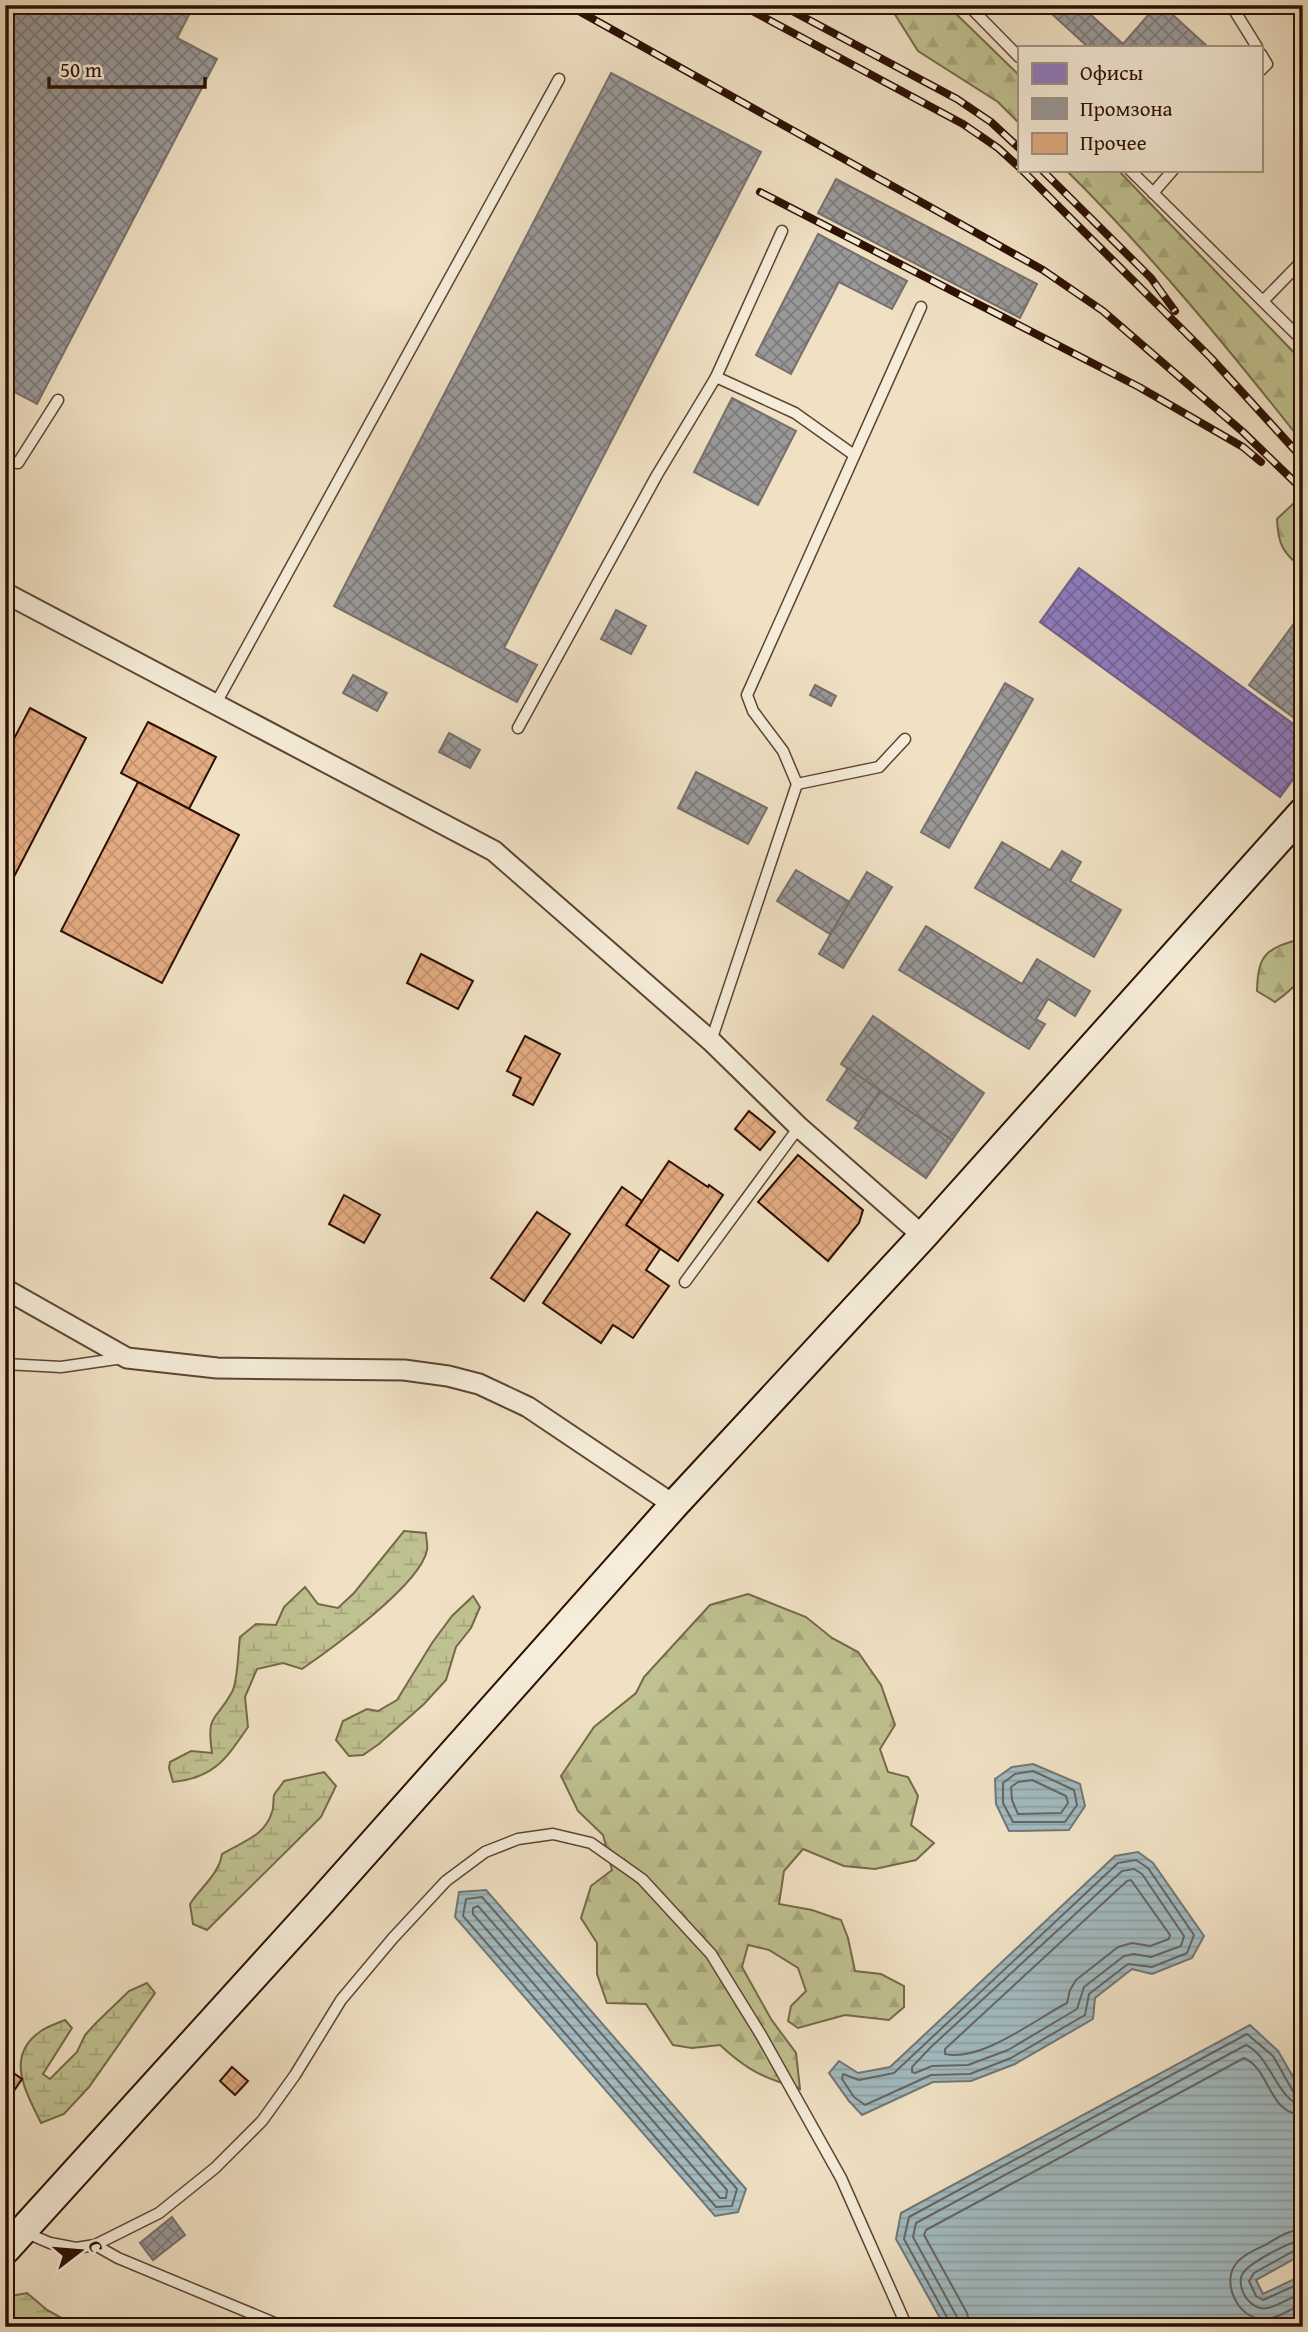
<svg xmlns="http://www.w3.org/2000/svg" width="1308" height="2332" font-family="'Gentium Book Plus',serif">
<defs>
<pattern id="forest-firs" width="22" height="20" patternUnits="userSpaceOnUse" patternTransform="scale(1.75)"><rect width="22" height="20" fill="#c0c190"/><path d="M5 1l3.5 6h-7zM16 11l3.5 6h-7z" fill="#a5a57b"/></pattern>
<pattern id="wetland-marsh" width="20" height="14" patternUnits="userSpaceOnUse" patternTransform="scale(1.75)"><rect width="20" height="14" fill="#c0c190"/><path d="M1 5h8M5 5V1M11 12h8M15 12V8" fill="none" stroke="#a5a57b"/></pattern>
<pattern id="water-rules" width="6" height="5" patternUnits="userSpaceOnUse" patternTransform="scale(1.75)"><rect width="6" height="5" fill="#a1bac0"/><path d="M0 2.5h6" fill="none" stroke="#8b9fa3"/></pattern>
<pattern id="offices-cross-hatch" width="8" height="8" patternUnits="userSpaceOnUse" patternTransform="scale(1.75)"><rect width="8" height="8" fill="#8e7cc3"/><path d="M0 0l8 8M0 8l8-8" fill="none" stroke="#74649c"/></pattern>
<pattern id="industry-cross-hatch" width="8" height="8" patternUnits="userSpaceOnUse" patternTransform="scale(1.75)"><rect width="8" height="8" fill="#999"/><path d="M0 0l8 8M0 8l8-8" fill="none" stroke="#7d7b7b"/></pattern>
<pattern id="building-cross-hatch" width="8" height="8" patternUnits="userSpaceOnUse" patternTransform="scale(1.75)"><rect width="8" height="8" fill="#e4ac83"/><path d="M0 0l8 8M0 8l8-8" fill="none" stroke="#c49370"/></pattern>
</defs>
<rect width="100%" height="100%" fill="#f0e1c4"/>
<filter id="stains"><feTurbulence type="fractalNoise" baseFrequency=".00286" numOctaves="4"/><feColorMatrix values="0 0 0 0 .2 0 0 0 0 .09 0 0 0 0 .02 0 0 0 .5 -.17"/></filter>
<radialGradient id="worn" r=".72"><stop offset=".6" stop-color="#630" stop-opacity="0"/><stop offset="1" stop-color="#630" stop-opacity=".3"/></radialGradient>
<!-- forest -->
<g fill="url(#forest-firs)" stroke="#766849" stroke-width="2">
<path d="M889,5H947L1019,75V123L998,102L918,51Z"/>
<path d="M1066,170H1118L1303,362V443C1228,348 1152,255 1066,170Z"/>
<path d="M1295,502L1303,508V569C1283,553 1278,545 1277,519Z"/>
<path d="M1303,938C1303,976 1307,979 1275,1002L1257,991C1258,952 1267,949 1303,938Z"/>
<path d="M748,1594L806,1617L832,1638L858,1652L881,1685L895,1725L880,1749L888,1772L908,1777L918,1796L911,1825L934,1843L916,1860L875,1869L844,1866L803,1849L784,1871L779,1904L812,1910L841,1920L848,1938L855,1971L881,1974L904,1986V2007L889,2020L845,2015L798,2028L788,2021L791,2006L806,1991L798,1968L769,1950L748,1945L742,1967L771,2019L796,2053L800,2089C763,2077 749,2072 720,2045L692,2048L673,2045L646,2004L607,2003L597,1974V1943L581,1918L591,1886L612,1870L603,1835L578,1811L561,1776L594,1727L636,1693L644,1677L710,1605Z"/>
</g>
<!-- wetland -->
<g fill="url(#wetland-marsh)" stroke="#766849" stroke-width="2">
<path d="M404,1531L426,1533C426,1538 428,1545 427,1550C421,1584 331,1649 302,1669L283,1663L257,1669L245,1697L248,1727C226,1759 214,1778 173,1782L169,1768L170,1762L191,1751L212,1753C206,1712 216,1722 232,1692C238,1681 238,1651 240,1637L256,1624L276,1625L284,1607L305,1587L318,1604L338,1608L354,1593Z"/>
<path d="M473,1596L480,1607L471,1628L456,1647L446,1680L424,1704L379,1744L363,1755L349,1756L336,1740L343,1721L367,1709L378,1711L397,1700L432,1643L452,1616Z"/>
<path d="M324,1772L336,1786L321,1817L207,1930L193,1924L190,1904C201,1887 219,1874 222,1854C242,1842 265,1836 272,1812C274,1807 273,1801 274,1795C276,1791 281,1786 284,1781Z"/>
<path d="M147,1983L155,1993L89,2087L64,2114L41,2123C26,2092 4,2056 41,2031C48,2026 58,2023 65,2020L72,2028L43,2074L50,2079L77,2052L85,2035L96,2023L129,1991Z"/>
<path d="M27,2293L47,2310L78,2327H5V2302L11,2296Z"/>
</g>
<!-- water -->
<g fill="url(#water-rules)" stroke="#727674" stroke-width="2">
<path d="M1033,1764L1080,1784L1085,1806L1069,1830L1009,1831L996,1804L995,1779L1012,1767Z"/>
<path d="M1138,1852L1153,1863L1204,1936L1192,1958L1152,1974L1132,1969L1095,1998L1093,2019L1015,2064L971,2081L933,2082L862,2115L849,2101L829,2073L839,2061L858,2073L890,2067L1115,1856Z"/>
<path d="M486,1890L746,2189L738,2212L715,2216L455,1917L459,1892Z"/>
<path d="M1250,2025L1278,2051L1303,2094V2254L1256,2280L1263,2294L1303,2275V2327H945L896,2239L901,2213Z"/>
</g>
<!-- offices -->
<path fill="url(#offices-cross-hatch)" stroke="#715c89" stroke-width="2" d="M1079,568L1303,731V766L1280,797L1040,622Z"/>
<!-- industry -->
<g fill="url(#industry-cross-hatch)" stroke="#78706c" stroke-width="2">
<path d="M5,5H115L134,15L139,5H194L177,38L217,59L37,404L5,387Z"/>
<path d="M1042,5H1080L1123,44L1157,5H1162L1208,47H1088Z"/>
<path d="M611,73L761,152L504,648L537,665L517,702L334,606Z"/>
<path d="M836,179L1037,284L1020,318L818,213Z"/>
<path d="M818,234L907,281L892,309L839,282L791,374L756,355Z"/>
<path d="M732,398L796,431L758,505L694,472Z"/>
<path d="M616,610L646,626L631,654L601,639Z"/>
<path d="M1303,611V712L1297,720L1249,685Z"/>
<path d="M353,675L387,693L377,711L343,693Z"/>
<path d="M1005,683L1033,699L949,848L921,832Z"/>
<path d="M815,685L836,696L831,706L810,695Z"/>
<path d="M449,733L480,750L470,768L439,752Z"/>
<path d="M696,772L767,808L748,844L678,808Z"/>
<path d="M1002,842L1050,870L1062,851L1081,862L1070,881L1121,910L1094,957L975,888Z"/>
<path d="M796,870L850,902L830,934L777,901Z"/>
<path d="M867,872L892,887L843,968L819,954Z"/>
<path d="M926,926L1022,984L1037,959L1090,991L1075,1016L1048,999L1036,1019L1045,1024L1029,1049L899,970Z"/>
<path d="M873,1016L984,1093L952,1140L841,1064Z"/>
<path d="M848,1068L880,1091L859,1122L827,1100Z"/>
<path d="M880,1091L952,1140L926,1178L855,1128Z"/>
<path d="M172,2217L185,2235L153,2260L140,2243Z"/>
</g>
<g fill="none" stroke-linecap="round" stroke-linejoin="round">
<!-- shore -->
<g stroke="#666561" stroke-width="2">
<path d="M1033,1771L1074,1790L1077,1805L1065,1822H1013L1003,1803V1783L1015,1774Z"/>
<path d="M1032,1780L1066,1796L1068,1803L1061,1813L1018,1814L1012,1800L1011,1787L1018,1782Z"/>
<path d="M1136,1860L1148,1868L1194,1935L1187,1953L1152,1967L1128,1964L1089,1994L1085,2015L1011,2058L970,2074L931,2075L865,2105L854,2097L842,2079L843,2074L859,2080L894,2073L1118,1863Z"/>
<path d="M1134,1869L1142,1874L1184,1936L1181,1946L1151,1957L1134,1954L1124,1956L1084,1987L1077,2009L1008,2050L968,2065L932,2066L915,2073L912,2072V2067L931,2047L1122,1871Z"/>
<path d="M1131,1880L1170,1935L1169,1939L1150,1946L1132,1943L1118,1947L1076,1980L1070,1990L1067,2003C1034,2020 982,2062 945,2054V2049L1127,1881Z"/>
<path d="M482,1897L737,2189L732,2206L716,2207L463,1916L466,1899Z"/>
<path d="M478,1906L727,2190L726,2198H720L473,1914V1908Z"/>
<path d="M1303,2229C1289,2230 1279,2237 1267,2244C1257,2249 1242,2255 1235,2265C1222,2284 1238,2318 1262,2319C1276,2320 1291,2309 1303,2303"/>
<path d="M1303,2240C1291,2241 1246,2264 1242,2275C1236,2289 1251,2312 1268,2308C1280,2305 1292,2297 1303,2292"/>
<path d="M1303,2249H1297L1254,2273L1249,2281L1256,2296L1263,2300L1303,2282"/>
<path d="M950,2327L949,2321L904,2239L909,2217L1247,2034L1273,2056L1294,2093L1303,2096"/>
<path d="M959,2327L957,2317L913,2237L916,2223L1246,2045C1271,2056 1278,2103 1303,2105"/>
<path d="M970,2327L967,2313L924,2235L926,2230L1244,2058C1271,2070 1268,2114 1303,2115"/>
</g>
</g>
<!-- building -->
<g fill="url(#building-cross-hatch)" stroke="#2c1002" stroke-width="2">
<path d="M30,708L86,738L5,894V756Z"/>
<path d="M148,722L216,757L189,809L121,773Z"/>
<path d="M138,782L239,835L162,983L61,931Z"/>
<path d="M421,954L473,981L458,1009L407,983Z"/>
<path d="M525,1036L560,1054L533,1105L513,1095L521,1078L507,1071Z"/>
<path d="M749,1111L775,1132L760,1150L735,1129Z"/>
<path d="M798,1155L863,1210L859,1223L828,1261L758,1202Z"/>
<path d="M669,1161L708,1187L709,1185L723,1195L678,1261L626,1225Z"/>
<path d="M622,1187L642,1201L626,1225L660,1249L646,1270L669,1286L633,1338L613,1325L601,1343L543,1303Z"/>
<path d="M344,1195L380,1215L364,1243L329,1224Z"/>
<path d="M537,1212L570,1234L524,1301L491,1278Z"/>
<path d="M5,2067L22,2079L5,2104Z"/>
<path d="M232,2067L248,2081L235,2095L220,2081Z"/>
</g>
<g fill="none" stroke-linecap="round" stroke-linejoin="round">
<defs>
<g id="lane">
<path d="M968,5L1019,57"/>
<path d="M1231,5L1257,47"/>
<path d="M1261,54L1267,64L1261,70"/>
<path d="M1130,170L1303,341"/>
<path d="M1153,193L1173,170"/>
<path d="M1263,301L1303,260"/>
<path d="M716,377L795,413L854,455"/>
<path d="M5,461L18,463L58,400"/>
<path d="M215,705L559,79"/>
<path d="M518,728L657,475L716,377L782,231"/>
<path d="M797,784L879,767L905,739"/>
<path d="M711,1041L797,784L783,751L753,711L747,695L921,307"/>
<path d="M685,1282L799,1127"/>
<path d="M5,1364L61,1367L123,1358"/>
<path d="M5,2219L22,2231L50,2243L76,2248L95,2245L159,2213L215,2168L262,2121L295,2075L341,2000L393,1938L446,1881L485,1852L518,1839L553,1834L591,1843L642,1879L711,1954L761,2035L841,2178L907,2327"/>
<path d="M95,2245L118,2258L284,2327"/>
</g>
<g id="street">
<path d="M5,593L494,851L711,1041L799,1127L923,1236"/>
<path d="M5,1289L127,1358L217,1368L404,1370L448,1376L479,1384L528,1407L674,1505"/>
</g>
<path id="secondary" d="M5,2250L319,1904L674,1505L923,1236L1303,812"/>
</defs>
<!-- lane casing -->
<use href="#lane" stroke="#5d4432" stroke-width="13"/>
<!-- street casing -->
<use href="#street" stroke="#5d4432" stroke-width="23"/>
<!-- secondary casing -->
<use href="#secondary" stroke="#2c1002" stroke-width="32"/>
<!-- lane -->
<use href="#lane" stroke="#f5ecd9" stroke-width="10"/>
<!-- street -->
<use href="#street" stroke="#f5ecd9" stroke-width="19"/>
<!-- secondary -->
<use href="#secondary" stroke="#f5ecd9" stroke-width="28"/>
<defs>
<g id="rail">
<path d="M568,5L1043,270L1103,311L1243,432L1303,490"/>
<path d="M741,5L963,124L998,148L1019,167"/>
<path d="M781,5L957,99L991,122L1019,148"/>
<path d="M1022,170L1211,358L1303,459"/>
<path d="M1042,170L1151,278L1175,311"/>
<path d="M760,192L1139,387L1243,447L1261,462"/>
</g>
</defs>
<!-- rail casing -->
<use href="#rail" stroke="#2c1002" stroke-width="8"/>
<!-- rail -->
<use href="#rail" stroke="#f5ecd9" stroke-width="5" stroke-dasharray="16" stroke-linecap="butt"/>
</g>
<!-- margin -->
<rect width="1308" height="2332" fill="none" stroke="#f0e1c4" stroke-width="28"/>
<rect x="7" y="7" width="1294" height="2318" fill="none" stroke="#2c1002" stroke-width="3.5"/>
<rect x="14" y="14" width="1280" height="2304" fill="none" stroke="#2c1002" stroke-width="2"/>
<!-- legend -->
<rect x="1018" y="46" width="245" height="126" fill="#f5ecd9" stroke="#a59483" stroke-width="2"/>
<rect x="1032" y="63" width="35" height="21" fill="#8e7cc3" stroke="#a59483" stroke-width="2"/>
<text x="1080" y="80" font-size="21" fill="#2c1002">Офисы</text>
<rect x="1032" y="98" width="35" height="21" fill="#999999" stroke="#a59483" stroke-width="2"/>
<text x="1080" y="116" font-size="21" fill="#2c1002">Промзона</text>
<rect x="1032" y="133" width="35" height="21" fill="#e4ac83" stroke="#a59483" stroke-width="2"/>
<text x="1080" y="150" font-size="21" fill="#2c1002">Прочее</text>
<!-- north arrow -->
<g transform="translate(80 2251) rotate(74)" stroke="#f5ecd9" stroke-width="5" paint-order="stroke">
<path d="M0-5L12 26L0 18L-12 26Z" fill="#2c1002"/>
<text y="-10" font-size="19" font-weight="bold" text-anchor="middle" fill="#2c1002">С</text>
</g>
<!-- scale -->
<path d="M49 77v10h156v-10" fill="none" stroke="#2c1002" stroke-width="3.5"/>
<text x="60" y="77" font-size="21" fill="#2c1002" stroke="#f5ecd9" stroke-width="5" paint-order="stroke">50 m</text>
<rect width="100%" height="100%" filter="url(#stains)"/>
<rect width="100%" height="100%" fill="url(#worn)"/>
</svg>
